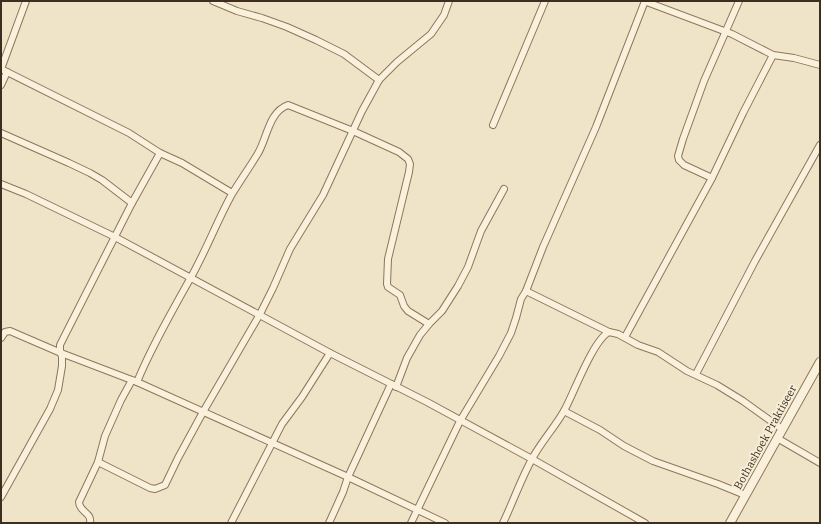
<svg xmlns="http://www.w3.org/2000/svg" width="821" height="524" font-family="'IBM Plex Serif',serif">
<rect width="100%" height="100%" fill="#f0e4c8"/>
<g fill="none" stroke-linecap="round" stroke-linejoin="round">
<defs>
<g id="minor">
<path d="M213,1L237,11L262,18L287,27L316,40L344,54L379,80"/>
<path d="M644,1L732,34L773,55L794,58L820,65"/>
<path d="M1,69L129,133L160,153L182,163L232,193"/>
<path d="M1,69L26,1"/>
<path d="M1,85L7,72"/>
<path d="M493,125L545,1"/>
<path d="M1,133L69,163L90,173L102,180L132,203"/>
<path d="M712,178L684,165L679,160L678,156L683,139L704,81L739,1"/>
<path d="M1,184L26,194L115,237L330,353L427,402L532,459L645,523"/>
<path d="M526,291L609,332"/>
<path d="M625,337L712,178L743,113L773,55"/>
<path d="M1,338L5,332L10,331L61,353L137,382L348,477L445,523"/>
<path d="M696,374L755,261L820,145"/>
<path d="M137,382C152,346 171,313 190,279C206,251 217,221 232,194C240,181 249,168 257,155C267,140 268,112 288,105L353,131L399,152L408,159L410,164L409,172L388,259L387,284L388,287L400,295L404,306L408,311L429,324"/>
<path d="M396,387L407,358L420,335L429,324L442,311L458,286L468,267L481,231L504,189"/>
<path d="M564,411L600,430L624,446L653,461L718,484L745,495"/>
<path d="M777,438L820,463"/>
<path d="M98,462L150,488L155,489L165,485L178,458L203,412L260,314L273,288L290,249L323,195L362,111L373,91L379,80L397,62L431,34L444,15L449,1"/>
<path d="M1,497L50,409L58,390L62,366V357L60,350V345L65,335L132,203L160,153"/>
<path d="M90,523C92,512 79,512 79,502L98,462L105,436L121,400L132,380"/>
<path d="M231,523L282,424L302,397L330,353"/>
<path d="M329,523L343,492L348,477L391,384"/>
<path d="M411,523L460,421L499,356L511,333L516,318L521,299L526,291L543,247L596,127L645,1"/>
<path d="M503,523C513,502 521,479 532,459C541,442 555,427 564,411C574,393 593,340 609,332L618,334L638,345L658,352L687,371L717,385L743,401L782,429"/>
</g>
<path id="tertiary" d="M730,523L820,362"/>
</defs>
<!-- minor casing -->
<use href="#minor" stroke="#8d765c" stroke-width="8"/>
<!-- tertiary casing -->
<use href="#tertiary" stroke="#8d765c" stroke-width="10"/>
<!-- minor -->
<use href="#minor" stroke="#faf1dc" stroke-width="6"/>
<!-- tertiary -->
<use href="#tertiary" stroke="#faf1dc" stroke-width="8"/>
</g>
<g text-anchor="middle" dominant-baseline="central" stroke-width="4" stroke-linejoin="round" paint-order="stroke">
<!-- street labels -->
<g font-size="11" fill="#3d2e20" stroke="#f7eed8">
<text transform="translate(765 437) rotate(-61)">Bothashoek Praktiseer</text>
</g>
</g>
<!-- border -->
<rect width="821" height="524" fill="none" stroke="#3d2e20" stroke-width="4"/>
</svg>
